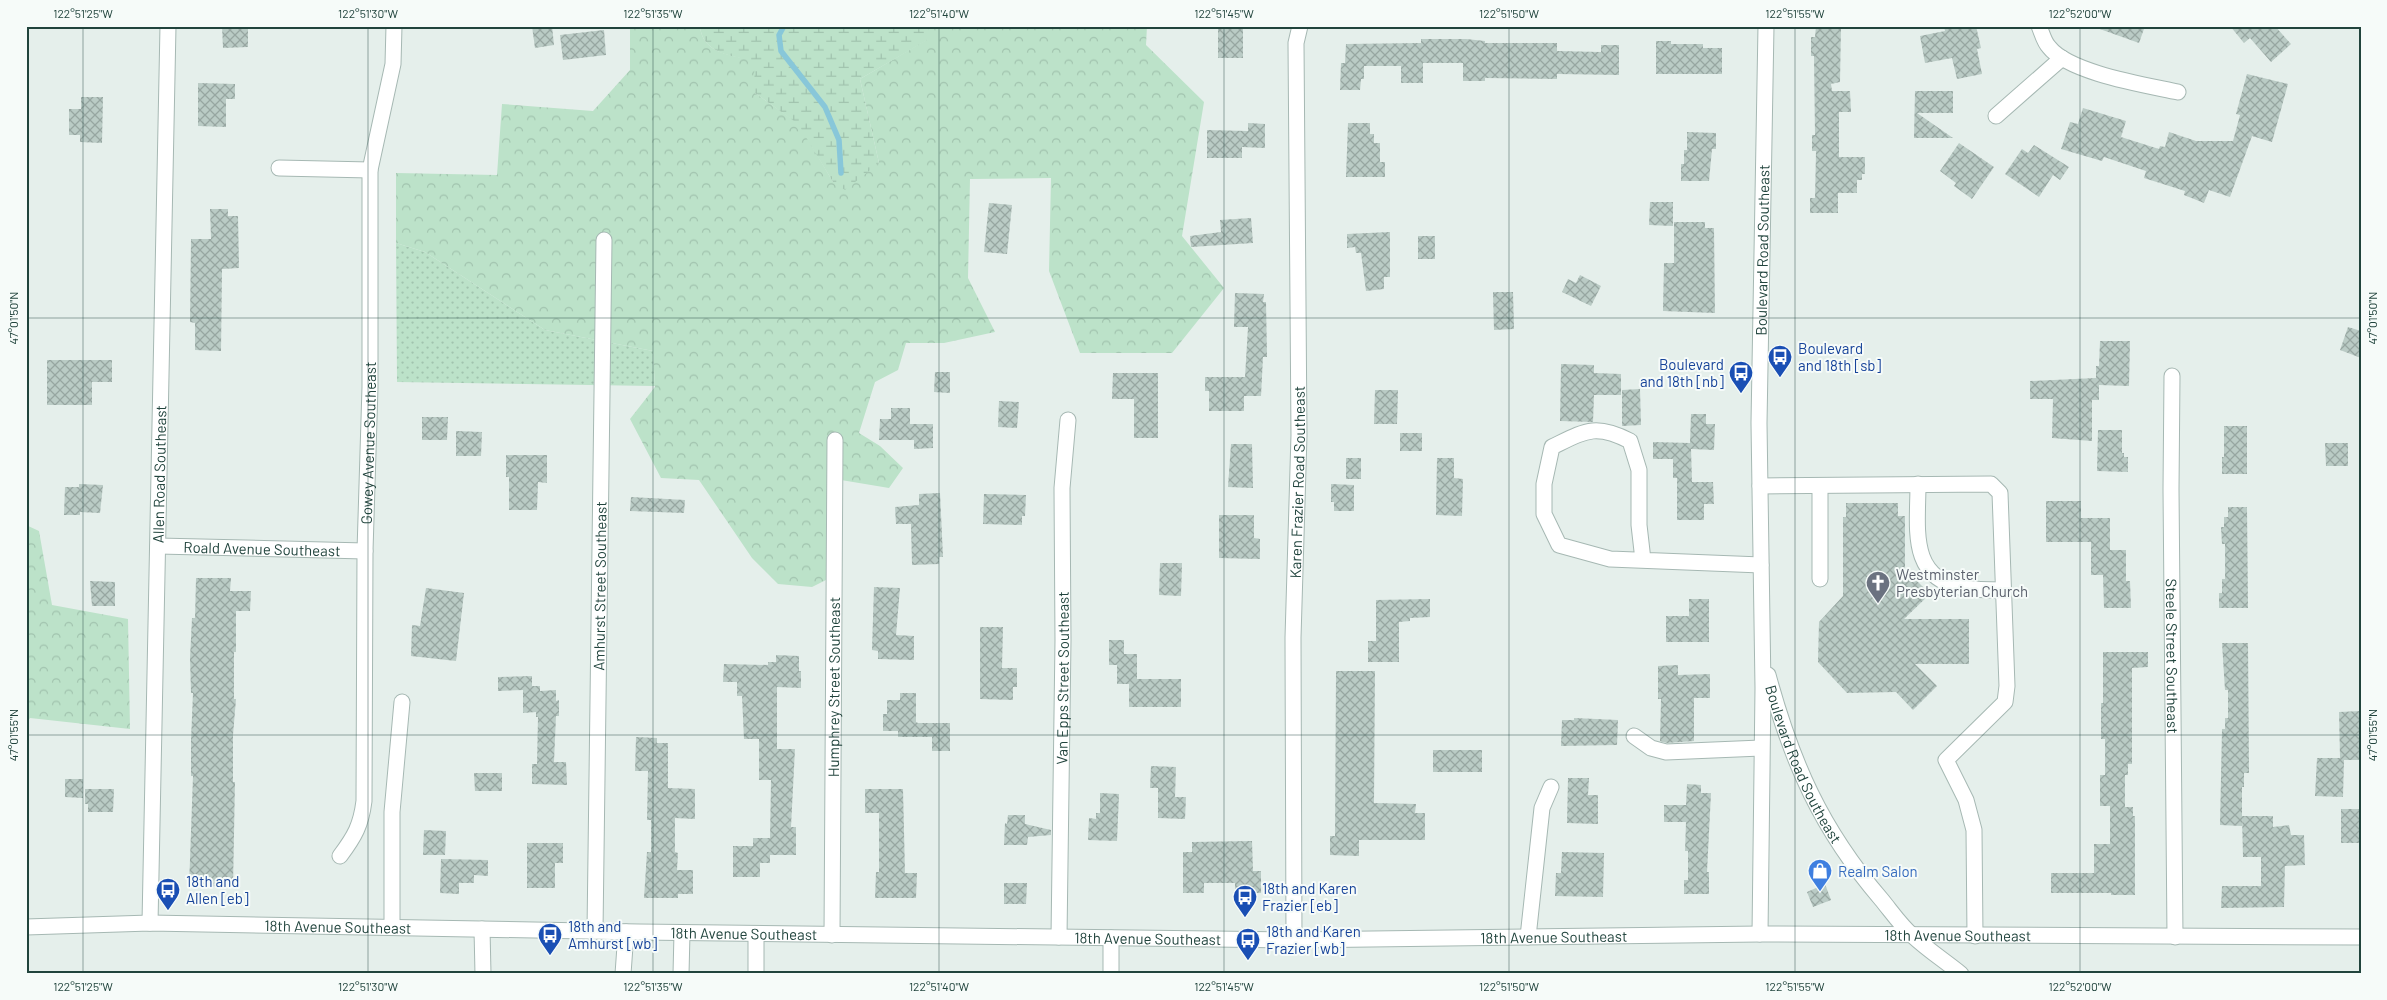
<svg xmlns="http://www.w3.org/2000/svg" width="2387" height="1000" font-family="Barlow,sans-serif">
<defs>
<pattern id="green-dots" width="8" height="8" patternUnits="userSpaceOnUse" patternTransform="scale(1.25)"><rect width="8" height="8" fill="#bce2c9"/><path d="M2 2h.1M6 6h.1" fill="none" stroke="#a1c3ae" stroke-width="1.8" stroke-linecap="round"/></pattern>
<pattern id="forest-crowns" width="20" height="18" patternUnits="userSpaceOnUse" patternTransform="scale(1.25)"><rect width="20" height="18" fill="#bce2c9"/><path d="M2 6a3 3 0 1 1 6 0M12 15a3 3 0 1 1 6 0" fill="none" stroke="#a1c3ae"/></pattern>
<pattern id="wetland-marsh" width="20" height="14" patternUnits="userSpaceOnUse" patternTransform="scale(1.25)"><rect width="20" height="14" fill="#bce2c9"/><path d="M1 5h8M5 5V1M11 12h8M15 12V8" fill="none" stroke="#a1c3ae"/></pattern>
<pattern id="building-cross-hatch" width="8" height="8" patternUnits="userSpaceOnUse" patternTransform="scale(1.25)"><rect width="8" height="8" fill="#bacbc5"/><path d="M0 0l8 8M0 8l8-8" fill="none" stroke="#97a6a1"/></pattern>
</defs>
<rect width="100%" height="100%" fill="#e5efeb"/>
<!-- green -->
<path fill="url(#green-dots)" d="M396,243L425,252L545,330L653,351L655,386L397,382Z"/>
<!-- forest -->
<g fill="url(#forest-crowns)">
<path d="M630,26H700C702,54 733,56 755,60V93L799,124L833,182L879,163L860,79L928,39V26H1147L1146,45L1204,102L1182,236L1224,288L1172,353H1080L1049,271L1051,178L970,179L968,278L995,332L944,343H906L898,370L875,382L859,433L880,446L903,468L889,488L835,479L834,576L812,587L778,584L752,558L699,480L661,478L630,419L655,387L653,351L545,330L425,252L396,243V173L497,175L502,104L593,111L630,70Z"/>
<path d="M26,525L39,531L52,605L128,619L130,729L30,718L26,724Z"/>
</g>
<!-- wetland -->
<path fill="url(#wetland-marsh)" d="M700,26H928L929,39L860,79L879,163L845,190L833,182L798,124L755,93L754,61C733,56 702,54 700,26Z"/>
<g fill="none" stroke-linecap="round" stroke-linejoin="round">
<!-- stream -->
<path stroke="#88c7d9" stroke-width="5.5" d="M784,26L779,35L781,51L825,107L839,140L841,173"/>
</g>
<!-- building -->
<g fill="url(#building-cross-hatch)">
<path d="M222,26H248V47L223,48Z"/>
<path d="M532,26H552L554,45L535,48Z"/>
<rect x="1218" y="26" width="25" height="32"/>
<path d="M1816,26H1841L1840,82L1831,84L1832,91H1850L1851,112H1839V157H1865V174H1862V180H1857V193H1838V213H1810V198H1815L1816,151H1812V135H1815L1814,56H1811V37H1815Z"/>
<path d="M1944,26H1976L1981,48L1977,49L1982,74L1957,79L1952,58L1925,63L1920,36L1945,31Z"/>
<path d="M2098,26H2145L2139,43L2097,28Z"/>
<path d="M2230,26H2275L2291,44L2271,62L2250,38L2244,43Z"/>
<path d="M604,30L606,55L563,60L560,35Z"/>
<path d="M1421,39H1466L1485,41V43H1557V51L1601,52V45H1619V75L1557,74V79L1485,78V81H1463V63H1423V83H1401V66H1364V79H1361L1360,90H1340L1341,63H1345L1346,44L1421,43Z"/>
<path d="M1656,41H1671V44H1703V48H1722V74H1656Z"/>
<path d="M2247,74L2288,84L2272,142L2252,136L2230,197L2209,190L2204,203L2184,195L2185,191L2144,178L2146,171L2104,157L2102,161L2061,149L2070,122L2078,124L2083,108L2126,121L2121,137L2159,149L2160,146L2165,147L2169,132L2196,141H2233L2240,115L2236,114Z"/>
<path d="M198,83L235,84V99H226V127L198,126Z"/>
<path d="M1915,91H1953V113H1917L1953,138H1914Z"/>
<path d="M81,97H103L102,143L80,142V135H69V109H81Z"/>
<path d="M1248,123L1265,124V148L1242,147V158H1207V130L1248,131Z"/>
<path d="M1348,123H1370V134H1374V143H1380V162H1385V177H1346Z"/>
<path d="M1687,132L1716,133V149H1712L1709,181H1681V164H1684V150H1687Z"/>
<path d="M1959,143L1994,167L1972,199L1954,186L1956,183L1940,171Z"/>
<path d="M2034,145L2069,167L2060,180L2053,175L2039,197L2005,174L2022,149L2028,153Z"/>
<path d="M1650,202H1673V226L1649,225Z"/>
<path d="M989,203L1012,205L1007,254L984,252Z"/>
<path d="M210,209H228V216H238L239,268L222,269L221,351L195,350V323L190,322L191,239H211Z"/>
<path d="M1251,218L1253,243L1191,247L1190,236L1221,232L1220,220Z"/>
<path d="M1674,222H1705V228H1714L1715,313L1663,311L1664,263H1674Z"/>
<path d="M1390,232V277H1384V289L1366,291L1361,253H1356L1355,247L1347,248V234Z"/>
<rect x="1418" y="236" width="17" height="23"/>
<path d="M1580,275L1601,286L1591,306L1562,292L1568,279L1576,283Z"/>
<path d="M1493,292H1513L1514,329L1494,330Z"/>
<path d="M1235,293L1264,294L1263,302H1266L1267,357H1263L1261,396H1244V411H1209V391H1205V377H1245L1248,327H1234Z"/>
<path d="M2348,327L2361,331V358L2340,350Z"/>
<path d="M2100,341H2130L2129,386L2099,385V400H2092V441L2052,438L2053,399H2030V381L2096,378V366H2099Z"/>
<path d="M47,360H112V382H92V405H47Z"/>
<path d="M1561,364L1594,365V373L1621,374V395H1594L1593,422L1560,421Z"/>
<path d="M935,372H950V393L934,392Z"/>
<path d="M1113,373H1158V438H1134V399H1112Z"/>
<path d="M1640,389L1641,425L1622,426V390Z"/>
<path d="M1375,390H1398L1397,424H1374Z"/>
<path d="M999,401L1019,402L1017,428L998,427Z"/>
<path d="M891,408H910V424H933V448L914,449V440H879L880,419H891Z"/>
<path d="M1691,414H1706V424H1715L1714,450L1691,449L1692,482H1713L1714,504H1704V520H1677V478H1673V459H1653V442L1690,443Z"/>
<path d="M422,417H448L447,440H422Z"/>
<path d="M2224,426H2247V474H2222V457H2224Z"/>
<path d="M2098,430H2122V453H2124V457H2128V472L2097,471Z"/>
<path d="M456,431L482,432L481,456H456Z"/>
<rect x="1400" y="433" width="22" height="18"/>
<path d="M2325,443H2348V466H2326Z"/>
<path d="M1231,444H1252L1253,488L1228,487Z"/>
<path d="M506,455H547V483L538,482L537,510H509V477H506Z"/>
<rect x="1346" y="458" width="15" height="21"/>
<path d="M1437,458H1454V478L1463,479L1462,516L1436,515Z"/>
<path d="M79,484L103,485L100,513L80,512V515H64L65,487H79Z"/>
<path d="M1331,484L1354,485V511H1334V502H1331Z"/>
<path d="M940,493L943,557H939V564L912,565L911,524H896L895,507L919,505V494Z"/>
<path d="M984,494L1026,495L1025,516H1022V525L983,524Z"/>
<path d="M631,497L685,500L684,513L630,511Z"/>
<path d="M2046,501H2081V518H2110V550H2126V581H2130L2131,608H2104L2103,575H2091V542H2046Z"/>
<path d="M1846,503H1898V516H1905V569L1930,594L1904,619H1969V664H1915L1937,686L1913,710L1896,692L1847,693L1818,662L1819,622L1843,596V517H1846Z"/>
<path d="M2228,507H2247L2248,608H2219V593H2222V579H2225V544H2222L2221,527H2224V517H2228Z"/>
<path d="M1219,515H1254V538L1260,539V559L1219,558Z"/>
<path d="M1160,563H1182L1181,596L1159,595Z"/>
<path d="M196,578H231L230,591H251L250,611H236V652H234V699H236L233,735V782H235L233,886L189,887L193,776H191V740L193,693H191L190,658L192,618H195Z"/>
<path d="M90,581L115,582V606H92Z"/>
<path d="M874,587L900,588L896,635L914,636V660L878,659V651L872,650Z"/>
<path d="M426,588L464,593L456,661L411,656L412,625L420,626Z"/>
<path d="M1430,599V617L1410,618V621L1399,622V662H1368V641H1376V600Z"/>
<path d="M1689,599H1709V642H1666V616H1689Z"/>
<path d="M980,627H1003L1002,668H1017V687H1013V700L980,699Z"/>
<path d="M1109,640H1124V654H1137V679H1181V707H1129V684H1117V665H1109Z"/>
<path d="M2222,643H2248L2249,773H2244V787H2242V826L2220,825L2222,729H2225V718H2228V690H2225Z"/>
<path d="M2103,652H2148V667L2132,668V764H2128V775H2125V807H2133V816H2135V895H2111V893H2051V873H2094V844H2110V806H2100V775H2105V739H2101V703H2103Z"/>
<path d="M776,655L799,656V671H801V688L777,687V749H795L791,827H796V855H770V863H760V877H733V846H753V838H770L771,780H759V739H744L742,696H737V682H723L724,664L768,665V662H776Z"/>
<path d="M1678,665V675L1710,674V698H1694V741L1667,743L1660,741L1661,699H1658V666Z"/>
<path d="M1336,671H1375L1374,803L1416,804L1415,813H1425V840H1359V856L1330,855V836H1335Z"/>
<path d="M532,676V686H540V691L556,690V701L559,700V716H556L554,762H566L567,785L532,784V764H537L538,717H536V712L523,713V690L498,691V677Z"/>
<path d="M900,693H916V722L918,723H950V751H932V737H898V731H883V714H887V700H900Z"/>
<path d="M2361,711V760H2344L2343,797L2315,796L2317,758H2340L2339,712Z"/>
<path d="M1574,718L1618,720L1617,745L1561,746L1562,720H1574Z"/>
<path d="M636,737L657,738V743H668V788L695,789V819L675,818V852L678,853L677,870H693V894H678V898H644L647,852H651V820H647L648,771H635Z"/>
<rect x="1433" y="750" width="49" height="22"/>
<path d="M1151,766L1176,767L1175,797H1186L1185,819L1158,818V788H1150Z"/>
<path d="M474,773H502V791H475Z"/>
<path d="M1568,778H1589L1588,795H1598V824L1567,823Z"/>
<path d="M65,779H83V798L65,797Z"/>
<path d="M1687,784L1701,785V793H1711L1707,872H1709V894H1684V880H1688V851H1685L1686,822H1664V805H1686Z"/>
<path d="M85,789H114L113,812H88V804H85Z"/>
<path d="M865,789H903L905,873H917L916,898H875L876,872H879V813H865Z"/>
<path d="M1100,793L1119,794L1117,841L1088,840L1089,818L1096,819V813H1100Z"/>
<rect x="2341" y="809" width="20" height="34"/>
<path d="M1008,815H1025V824L1051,830V835L1028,837L1027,845H1004L1005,823L1007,824Z"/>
<path d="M2242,816H2273V827L2289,825L2291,835H2304L2305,865L2285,866L2284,907L2221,908L2222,886H2261V857H2243Z"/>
<path d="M424,830L446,831L445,855H423Z"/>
<path d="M1252,841L1253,871H1261V893H1235V883H1204V893H1183V852H1192V842Z"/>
<path d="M527,843H563V863H555V888H527Z"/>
<path d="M1562,852L1604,853L1603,897L1555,896L1556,873H1561Z"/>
<path d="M441,859L488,860V876L474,875V883H459V894L440,893Z"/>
<path d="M1004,883H1027L1026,904H1004Z"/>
<path d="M1825,884L1831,900L1813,907L1807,892Z"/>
</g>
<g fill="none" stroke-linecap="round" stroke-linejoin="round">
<defs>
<g id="minor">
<path d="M2039,26C2042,33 2044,42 2049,47C2069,73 2146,85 2178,92"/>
<path d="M1996,116L2062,58"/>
<path d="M279,168L370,170"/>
<path id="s1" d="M2172,376L2171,489L2175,937"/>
<path d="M1918,484C1918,528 1908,579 1964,588C1977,590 1990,590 2003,590"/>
<path d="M1760,486L1991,484L2000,493L2007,686L2005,702L1946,760L1966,800L1974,830L1975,936"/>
<path id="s2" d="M158,546L365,551"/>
<path d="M1643,560L1639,525V470L1630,441C1595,423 1585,431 1552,447L1544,484V514L1559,545L1610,559L1761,565"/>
<path d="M1820,579V486"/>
<path id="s3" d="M1768,675C1792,763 1821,829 1881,899C1891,911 1901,926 1913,936C1928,950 1945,961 1961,974"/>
<path d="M1634,736L1651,748L1666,752L1761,748"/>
<path id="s4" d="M340,856C355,836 361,825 364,801L365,551L370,387V170L393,64L394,26"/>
<path id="s5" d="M150,923L168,26"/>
<path d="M392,926V812L402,702"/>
<path id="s6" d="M26,927L150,923L639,932L1294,940L1760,934L2361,937"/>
<path d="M482,929L483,974"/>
<path id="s7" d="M595,931L604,240"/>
<path id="s8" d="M1760,934L1763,688L1759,423L1766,26"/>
<path id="s9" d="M832,935L835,440"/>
<path id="s10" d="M1059,937L1063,640L1062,488L1068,420"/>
<path d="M1528,937L1542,808L1551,787"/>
<path id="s11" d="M1294,940L1293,638L1299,435L1296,43L1300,26"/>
<path d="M623,974L626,932"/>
<path d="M681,974L682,933"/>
<path d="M756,974V934"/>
<path d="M1111,974V938"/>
</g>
</defs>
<!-- minor casing -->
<use href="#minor" stroke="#a6b8b3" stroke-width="17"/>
<!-- minor -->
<use href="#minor" stroke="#fff" stroke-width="15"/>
</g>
<!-- ticks -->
<path fill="none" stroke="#21443d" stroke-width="1" stroke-opacity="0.45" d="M83,26V974M368,26V974M653,26V974M939,26V974M1224,26V974M1509,26V974M1795,26V974M2080,26V974M26,318H2361M26,735H2361"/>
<!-- icons -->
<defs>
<symbol id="bus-pin" viewBox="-11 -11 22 30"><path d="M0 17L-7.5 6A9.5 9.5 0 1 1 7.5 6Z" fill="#1a4fb4" stroke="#f6fbf9"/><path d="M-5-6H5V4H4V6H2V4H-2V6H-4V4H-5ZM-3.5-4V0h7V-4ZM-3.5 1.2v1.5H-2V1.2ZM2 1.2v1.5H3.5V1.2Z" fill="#fff"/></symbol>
<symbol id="church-pin" viewBox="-11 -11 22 30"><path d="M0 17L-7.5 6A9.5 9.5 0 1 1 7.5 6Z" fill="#6b7280" stroke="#f6fbf9"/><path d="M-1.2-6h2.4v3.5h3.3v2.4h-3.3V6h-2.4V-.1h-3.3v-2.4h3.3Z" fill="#fff"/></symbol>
<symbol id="shop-pin" viewBox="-11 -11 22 30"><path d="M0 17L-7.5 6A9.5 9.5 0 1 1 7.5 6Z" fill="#3f7fe0" stroke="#f6fbf9"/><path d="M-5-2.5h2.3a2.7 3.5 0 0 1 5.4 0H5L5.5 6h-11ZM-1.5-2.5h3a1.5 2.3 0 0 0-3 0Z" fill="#fff"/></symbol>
</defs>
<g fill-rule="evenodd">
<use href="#bus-pin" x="1766" y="343" width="28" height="38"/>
<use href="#bus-pin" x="1727" y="359" width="28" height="38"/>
<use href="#church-pin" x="1864" y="569" width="28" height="38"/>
<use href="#shop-pin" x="1806" y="857" width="28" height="38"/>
<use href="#bus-pin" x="154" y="876" width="28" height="38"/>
<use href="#bus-pin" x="1231" y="883" width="28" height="38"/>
<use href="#bus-pin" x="536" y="921" width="28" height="38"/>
<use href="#bus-pin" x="1234" y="926" width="28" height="38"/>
</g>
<g text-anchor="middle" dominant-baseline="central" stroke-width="4" stroke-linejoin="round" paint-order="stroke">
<!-- street labels -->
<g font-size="15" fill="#21443d" stroke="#f6fbf9">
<text stroke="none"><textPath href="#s8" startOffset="684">Boulevard Road Southeast</textPath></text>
<text stroke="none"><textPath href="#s4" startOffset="419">Gowey Avenue Southeast</textPath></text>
<text stroke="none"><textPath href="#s5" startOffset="449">Allen Road Southeast</textPath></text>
<text stroke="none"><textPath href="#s11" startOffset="458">Karen Frazier Road Southeast</textPath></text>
<text stroke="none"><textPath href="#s2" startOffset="104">Roald Avenue Southeast</textPath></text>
<text stroke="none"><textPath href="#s7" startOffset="345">Amhurst Street Southeast</textPath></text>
<text stroke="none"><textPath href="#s1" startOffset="280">Steele Street Southeast</textPath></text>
<text stroke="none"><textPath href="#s10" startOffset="259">Van Epps Street Southeast</textPath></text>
<text stroke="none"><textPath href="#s9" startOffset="248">Humphrey Street Southeast</textPath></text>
<text stroke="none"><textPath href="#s3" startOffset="96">Boulevard Road Southeast</textPath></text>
<text stroke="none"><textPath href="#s6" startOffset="312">18th Avenue Southeast</textPath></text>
<text stroke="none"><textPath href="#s6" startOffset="718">18th Avenue Southeast</textPath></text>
<text stroke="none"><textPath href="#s6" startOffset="1932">18th Avenue Southeast</textPath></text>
<text stroke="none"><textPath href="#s6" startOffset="1528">18th Avenue Southeast</textPath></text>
<text stroke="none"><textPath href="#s6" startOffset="1122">18th Avenue Southeast</textPath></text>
</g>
<!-- transit labels -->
<g font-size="15" fill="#164399" stroke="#f6fbf9" text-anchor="start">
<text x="1798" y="348">Boulevard<tspan x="1798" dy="17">and 18th [sb]</tspan></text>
<text x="1724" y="364" text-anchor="end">Boulevard<tspan x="1724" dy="17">and 18th [nb]</tspan></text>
<text x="186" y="881">18th and<tspan x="186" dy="17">Allen [eb]</tspan></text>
<text x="1262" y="888">18th and Karen<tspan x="1262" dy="17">Frazier [eb]</tspan></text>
<text x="568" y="926">18th and<tspan x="568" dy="17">Amhurst [wb]</tspan></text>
<text x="1266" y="931">18th and Karen<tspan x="1266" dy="17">Frazier [wb]</tspan></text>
</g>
<!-- worship labels -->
<g font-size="15" fill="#5b616d" stroke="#f6fbf9" text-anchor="start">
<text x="1896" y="574">Westminster<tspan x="1896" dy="17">Presbyterian Church</tspan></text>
</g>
<!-- shop labels -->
<g font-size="15" fill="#366cbe" stroke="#f6fbf9" text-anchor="start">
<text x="1838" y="871">Realm Salon</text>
</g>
</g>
<!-- border -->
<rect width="2387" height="1000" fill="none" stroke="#f6fbf9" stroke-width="55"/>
<rect x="28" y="28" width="2332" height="944" fill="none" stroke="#21443d" stroke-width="2"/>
<g font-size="12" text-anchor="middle" fill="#21443d">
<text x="83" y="18">122°51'25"W</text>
<text x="368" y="18">122°51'30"W</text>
<text x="653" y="18">122°51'35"W</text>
<text x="939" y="18">122°51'40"W</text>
<text x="1224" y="18">122°51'45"W</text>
<text x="1509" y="18">122°51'50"W</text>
<text x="1795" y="18">122°51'55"W</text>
<text x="2080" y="18">122°52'00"W</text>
<text transform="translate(2373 318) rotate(-90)" y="4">47°01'50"N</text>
<text transform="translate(14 318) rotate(-90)" y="4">47°01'50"N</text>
<text transform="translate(2373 735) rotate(-90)" y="4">47°01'55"N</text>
<text transform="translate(14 735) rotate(-90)" y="4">47°01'55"N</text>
<text x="83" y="991">122°51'25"W</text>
<text x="368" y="991">122°51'30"W</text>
<text x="653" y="991">122°51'35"W</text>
<text x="939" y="991">122°51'40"W</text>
<text x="1224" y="991">122°51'45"W</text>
<text x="1509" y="991">122°51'50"W</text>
<text x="1795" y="991">122°51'55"W</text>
<text x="2080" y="991">122°52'00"W</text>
</g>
</svg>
